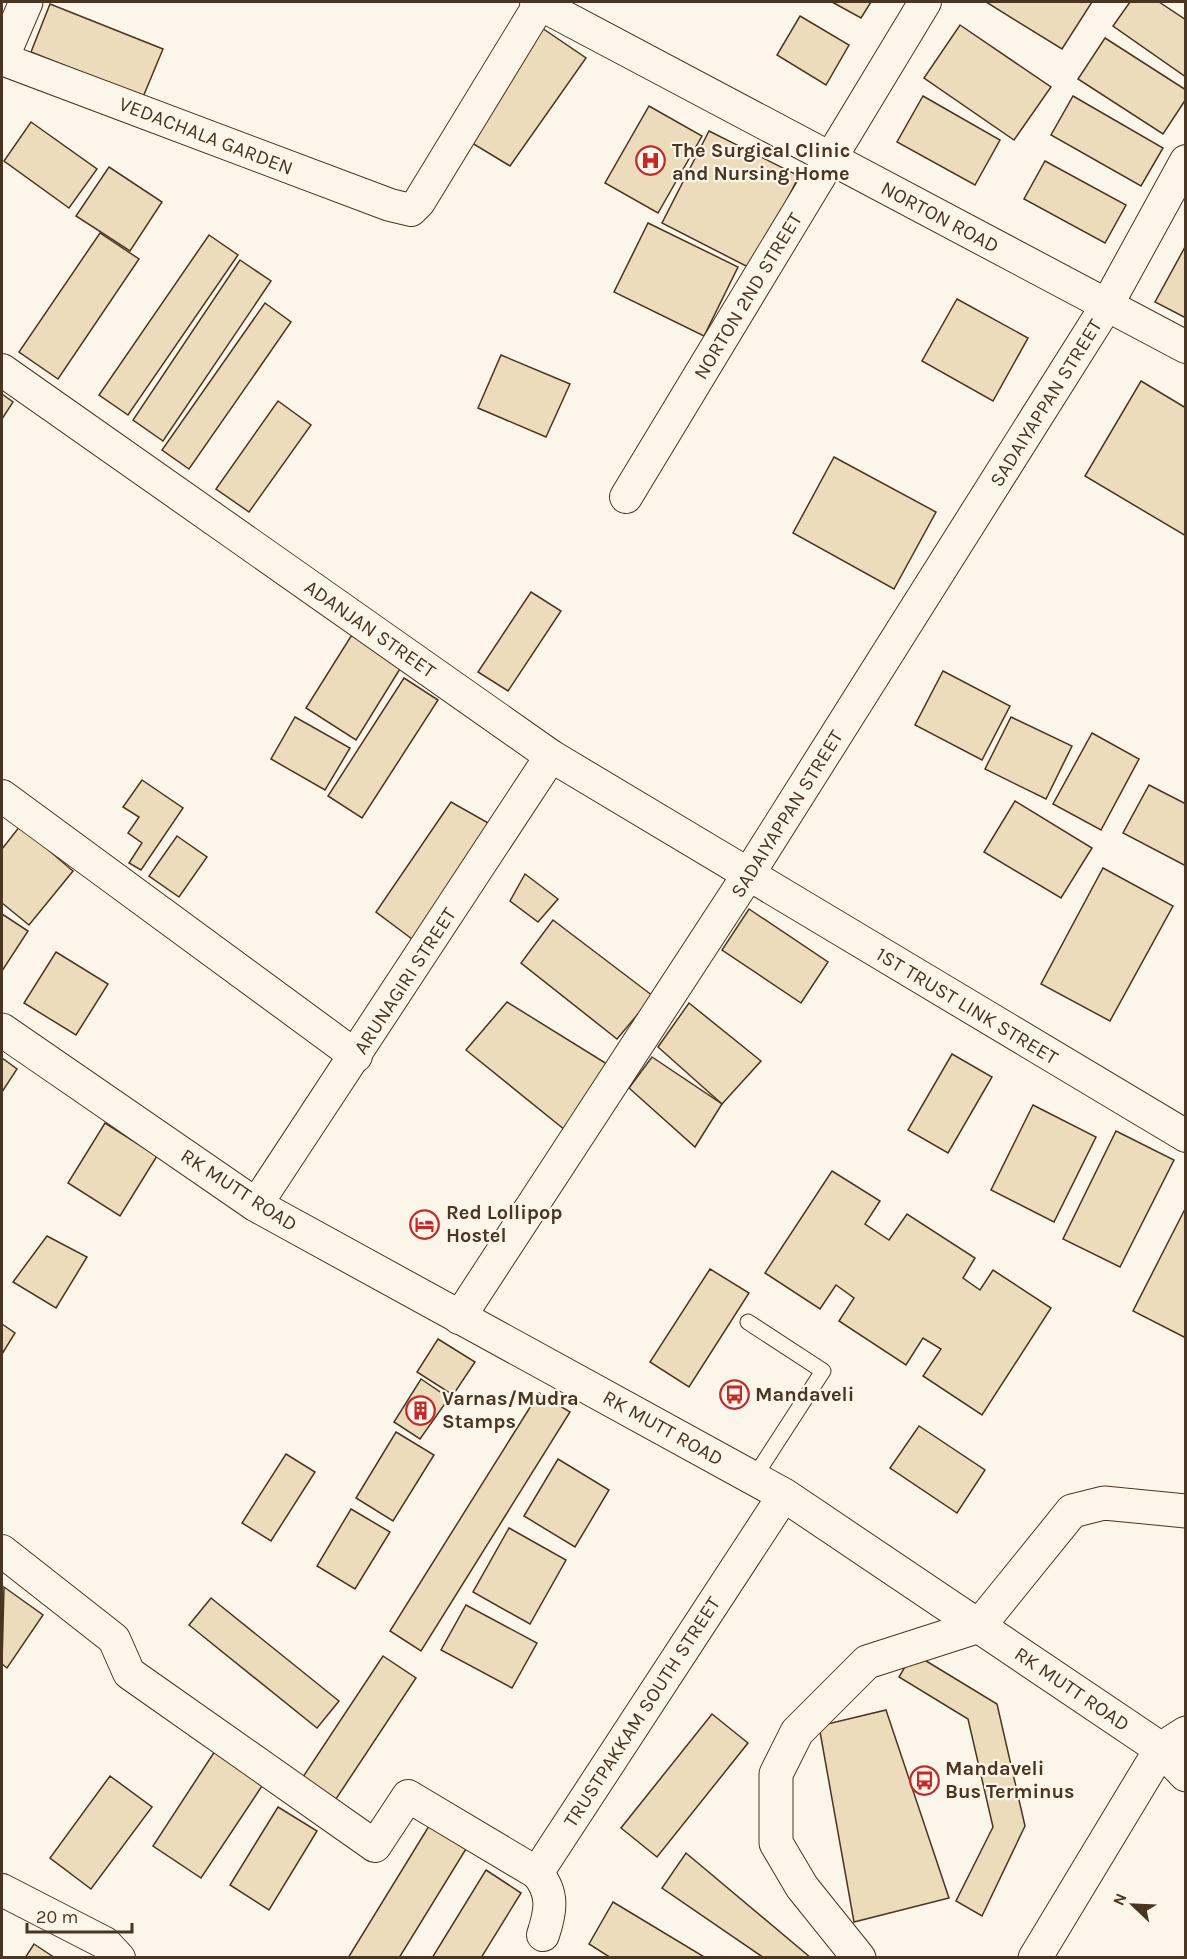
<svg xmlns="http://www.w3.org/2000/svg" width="1187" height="1959" font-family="Karla,sans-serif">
<rect width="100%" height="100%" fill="#fbf6e9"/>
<!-- building -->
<g fill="#ecdcbc" stroke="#4a3520" stroke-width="1.5">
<path d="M832,2H871L861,18Z"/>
<path d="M986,2H1092L1062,49Z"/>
<path d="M1130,2H1159L1186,20V77L1113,26Z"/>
<path d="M50,4L163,49L143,97L31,52Z"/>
<path d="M800,16L849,45L826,85L777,55Z"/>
<path d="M960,25L1051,87L1014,140L924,78Z"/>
<path d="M542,28L586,58L510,166L472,143Z"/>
<path d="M1105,38L1186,90V99L1163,134L1078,79Z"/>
<path d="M923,96L1000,140L975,185L897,142Z"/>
<path d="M1073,96L1163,148L1141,186L1051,135Z"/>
<path d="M649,106L702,136L658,213L605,183Z"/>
<path d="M31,122L97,169L69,208L4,161Z"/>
<path d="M709,131L799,176L752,269L662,223Z"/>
<path d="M1045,161L1126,205L1105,243L1024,199Z"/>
<path d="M109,167L162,202L130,251L76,216Z"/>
<path d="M648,223L738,267L704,336L614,292Z"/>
<path d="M100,233L139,259L58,379L19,352Z"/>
<path d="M209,235L238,255L128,415L99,395Z"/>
<path d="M1185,247H1186V318L1155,302Z"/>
<path d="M240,260L271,281L163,441L133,420Z"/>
<path d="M957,299L1028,338L993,401L922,361Z"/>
<path d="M265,303L291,322L189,469L162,450Z"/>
<path d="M501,355L570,384L546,437L478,408Z"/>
<path d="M1141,381L1186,408V536L1085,476Z"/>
<path d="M2,394L13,402L2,419Z"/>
<path d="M278,401L311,425L249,512L216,489Z"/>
<path d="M834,457L936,512L894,589L793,533Z"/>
<path d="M531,592L561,611L508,691L478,672Z"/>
<path d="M353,633L403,664L356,740L306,708Z"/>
<path d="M943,671L1010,706L982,760L915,725Z"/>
<path d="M404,678L438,700L362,818L328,796Z"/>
<path d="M295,717L350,748L325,790L271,759Z"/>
<path d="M1011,717L1072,746L1046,799L985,769Z"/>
<path d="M1092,733L1139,759L1101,830L1053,804Z"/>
<path d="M142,780L183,808L141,870L129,863L142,843L128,833L139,817L123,807Z"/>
<path d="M1149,785L1186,804V866L1123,833Z"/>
<path d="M1015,801L1092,848L1061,898L984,852Z"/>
<path d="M451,802L490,824L412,939L376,912Z"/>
<path d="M20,826L73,871L29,925L2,903V849Z"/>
<path d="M177,836L207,857L179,897L149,876Z"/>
<path d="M1103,868L1173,906L1110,1021L1041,984Z"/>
<path d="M525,874L558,899L538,922L510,901Z"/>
<path d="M749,909L828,962L801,1003L722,950Z"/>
<path d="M2,914L28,931L2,971Z"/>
<path d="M553,920L653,996L617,1039L521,963Z"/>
<path d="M56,952L108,984L76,1035L24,1003Z"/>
<path d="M507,1002L615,1069L565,1130L466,1050Z"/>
<path d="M689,1003L761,1061L722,1104L658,1047Z"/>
<path d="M952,1054L992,1077L948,1153L908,1130Z"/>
<path d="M652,1057L722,1104L695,1147L629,1088Z"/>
<path d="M2,1058L17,1069L2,1092Z"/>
<path d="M1033,1105L1096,1137L1054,1222L991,1190Z"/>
<path d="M105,1123L157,1156L120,1216L68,1183Z"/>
<path d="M1116,1131L1174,1160L1120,1267L1063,1239Z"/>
<path d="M832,1171L880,1201L865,1224L889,1240L907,1214L975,1258L963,1278L980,1290L993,1270L1051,1308L982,1415L923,1376L941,1349L923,1338L906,1365L839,1321L854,1298L836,1285L820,1309L765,1273Z"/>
<path d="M1186,1207V1338L1133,1311Z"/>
<path d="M47,1236L87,1257L56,1308L13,1282Z"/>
<path d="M710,1269L749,1293L689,1387L650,1362Z"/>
<path d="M2,1324L15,1333L2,1354Z"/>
<path d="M438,1339L475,1362L453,1395L417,1372Z"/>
<path d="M421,1379L449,1398L420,1439L394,1422Z"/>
<path d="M539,1393L570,1412L421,1651L390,1631Z"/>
<path d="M919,1426L985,1470L957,1513L890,1468Z"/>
<path d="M396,1432L434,1455L393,1521L356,1498Z"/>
<path d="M286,1454L315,1472L271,1541L242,1523Z"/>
<path d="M558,1459L609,1490L575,1547L524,1516Z"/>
<path d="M351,1509L390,1532L355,1589L317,1566Z"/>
<path d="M509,1528L566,1560L530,1624L473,1592Z"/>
<path d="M4,1587L43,1615L7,1668L2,1664Z"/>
<path d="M211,1598L339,1701L317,1728L189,1625Z"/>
<path d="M466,1605L537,1643L512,1688L441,1650Z"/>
<path d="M913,1653L997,1704L1025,1826L982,1916L956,1901L993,1827L968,1719L899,1677Z"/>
<path d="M383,1656L416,1678L334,1802L301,1780Z"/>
<path d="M886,1710L949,1898L854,1922L819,1726Z"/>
<path d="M712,1714L748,1743L657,1857L621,1828Z"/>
<path d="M215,1751L264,1783L201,1878L153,1846Z"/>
<path d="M110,1776L152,1807L91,1889L50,1858Z"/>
<path d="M278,1807L317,1831L269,1910L230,1885Z"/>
<path d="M429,1826L466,1849L399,1958H348Z"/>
<path d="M686,1853L811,1958H764L662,1888Z"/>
<path d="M486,1870L521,1893L481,1958H432Z"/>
<path d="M613,1902L706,1958H611L589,1944Z"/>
<path d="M34,1944L55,1958H25Z"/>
</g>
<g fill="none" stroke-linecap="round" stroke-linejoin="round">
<defs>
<path id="service" d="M748,1322L823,1371L753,1479"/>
<g id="minor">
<path d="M536,2L1186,347"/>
<path d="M2,59L390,205L411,210L419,202L541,2"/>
<path d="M2,370L551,756L1186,1136"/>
<path d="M626,497L925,2"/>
<path d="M2,796L356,1056"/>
<path d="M256,1205L551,756"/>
<path d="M459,1318L748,875L1107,305L1186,161"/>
<path d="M2,1551L114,1639L129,1673L375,1846L408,1796L537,1873"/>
<path d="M2,1890L105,1943L119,1958"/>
<path d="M543,1935C551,1911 554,1893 537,1873L784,1495"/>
</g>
<g id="tertiary">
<path d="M2,58L26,2"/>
<path d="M979,1626L1072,1511L1104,1503L1186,1511"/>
<path d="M1161,1749L1186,1733"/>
</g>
<g id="secondary">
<path d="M2,1030L256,1205L784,1495L1161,1749L1186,1775"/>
<path d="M859,1958L802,1887L776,1843V1774L797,1732L867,1662L979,1626"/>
<path d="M1035,1958L1161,1749"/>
</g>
</defs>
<!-- service casing -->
<use href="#service" stroke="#4a3520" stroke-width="17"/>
<!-- minor casing -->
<use href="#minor" stroke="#4a3520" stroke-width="34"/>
<!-- tertiary casing -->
<use href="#tertiary" stroke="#4a3520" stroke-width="35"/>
<!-- secondary casing -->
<use href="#secondary" stroke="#4a3520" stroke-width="35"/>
<!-- service -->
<use href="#service" stroke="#fbf6e9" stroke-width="15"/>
<!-- minor -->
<use href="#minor" stroke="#fbf6e9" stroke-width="32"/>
<!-- tertiary -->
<use href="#tertiary" stroke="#fbf6e9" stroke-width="33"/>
<!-- secondary -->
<use href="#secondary" stroke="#fbf6e9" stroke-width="33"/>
</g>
<!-- icons -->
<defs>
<symbol id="hospital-ring" viewBox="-11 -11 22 22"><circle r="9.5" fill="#fbf6e9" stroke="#c62828" stroke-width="1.5"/><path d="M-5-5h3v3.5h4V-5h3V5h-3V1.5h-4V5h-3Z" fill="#c62828"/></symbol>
<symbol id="hotel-ring" viewBox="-11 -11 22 22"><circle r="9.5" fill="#fbf6e9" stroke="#c62828" stroke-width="1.5"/><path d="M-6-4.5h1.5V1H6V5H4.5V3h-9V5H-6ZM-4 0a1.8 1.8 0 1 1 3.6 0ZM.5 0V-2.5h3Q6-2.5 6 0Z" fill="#c62828"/></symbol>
<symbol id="bus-ring" viewBox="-11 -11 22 22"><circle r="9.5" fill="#fbf6e9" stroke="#c62828" stroke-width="1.5"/><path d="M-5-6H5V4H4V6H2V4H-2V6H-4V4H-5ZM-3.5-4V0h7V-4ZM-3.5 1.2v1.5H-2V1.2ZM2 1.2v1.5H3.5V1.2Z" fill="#c62828"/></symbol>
<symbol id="building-ring" viewBox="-11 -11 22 22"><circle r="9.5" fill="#fbf6e9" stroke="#c62828" stroke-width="1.5"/><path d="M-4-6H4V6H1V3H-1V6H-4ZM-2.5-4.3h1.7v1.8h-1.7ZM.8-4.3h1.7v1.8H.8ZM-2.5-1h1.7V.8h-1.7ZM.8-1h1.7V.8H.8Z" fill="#c62828"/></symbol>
</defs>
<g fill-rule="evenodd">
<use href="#hospital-ring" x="634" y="144" width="33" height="33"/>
<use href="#hotel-ring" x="408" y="1208" width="33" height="33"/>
<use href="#bus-ring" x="718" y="1378" width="33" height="33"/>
<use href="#building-ring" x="404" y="1394" width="33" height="33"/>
<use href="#bus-ring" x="908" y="1764" width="33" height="33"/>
</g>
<g text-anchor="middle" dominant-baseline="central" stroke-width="4.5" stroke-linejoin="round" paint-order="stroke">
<!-- street labels -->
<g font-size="20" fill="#4a3520" stroke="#fbf6e9">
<text transform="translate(206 136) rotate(21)">VEDACHALA GARDEN</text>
<text transform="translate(940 217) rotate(28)">NORTON ROAD</text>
<text transform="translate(748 296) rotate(-59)">NORTON 2ND STREET</text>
<text transform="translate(1046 403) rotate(-58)">SADAIYAPPAN STREET</text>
<text transform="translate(370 629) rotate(35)">ADANJAN STREET</text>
<text transform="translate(787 814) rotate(-58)">SADAIYAPPAN STREET</text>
<text transform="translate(405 981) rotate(-57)">ARUNAGIRI STREET</text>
<text transform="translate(967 1006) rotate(31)">1ST TRUST LINK STREET</text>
<text transform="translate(239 1190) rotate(33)">RK MUTT ROAD</text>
<text transform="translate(663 1428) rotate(29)">RK MUTT ROAD</text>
<text transform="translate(1072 1689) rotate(34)">RK MUTT ROAD</text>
<text transform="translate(642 1712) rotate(-57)">TRUSTPAKKAM SOUTH STREET</text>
</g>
<!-- poi labels -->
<g font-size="20" font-weight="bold" fill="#4a3520" stroke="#fbf6e9" text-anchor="start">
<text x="672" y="150">The Surgical Clinic<tspan x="672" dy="23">and Nursing Home</tspan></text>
<text x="446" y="1212">Red Lollipop<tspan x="446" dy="23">Hostel</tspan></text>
<text x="755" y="1394">Mandaveli</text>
<text x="442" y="1398">Varnas/Mudra<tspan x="442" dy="23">Stamps</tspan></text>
<text x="945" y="1768">Mandaveli<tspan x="945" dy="23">Bus Terminus</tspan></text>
</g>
</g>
<!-- border -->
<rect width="1187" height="1959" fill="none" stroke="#4a3520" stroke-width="6"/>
<!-- north arrow -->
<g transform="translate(1133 1905) rotate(293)" stroke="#fbf6e9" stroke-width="4.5" paint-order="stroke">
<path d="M0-4.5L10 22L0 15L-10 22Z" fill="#4a3520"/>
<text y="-9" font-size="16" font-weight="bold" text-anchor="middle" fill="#4a3520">N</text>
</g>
<!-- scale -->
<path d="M27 1923v9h105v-9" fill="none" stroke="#4a3520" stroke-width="3"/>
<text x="36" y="1923" font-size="18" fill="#4a3520" stroke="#fbf6e9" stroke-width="4.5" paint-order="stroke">20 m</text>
</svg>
